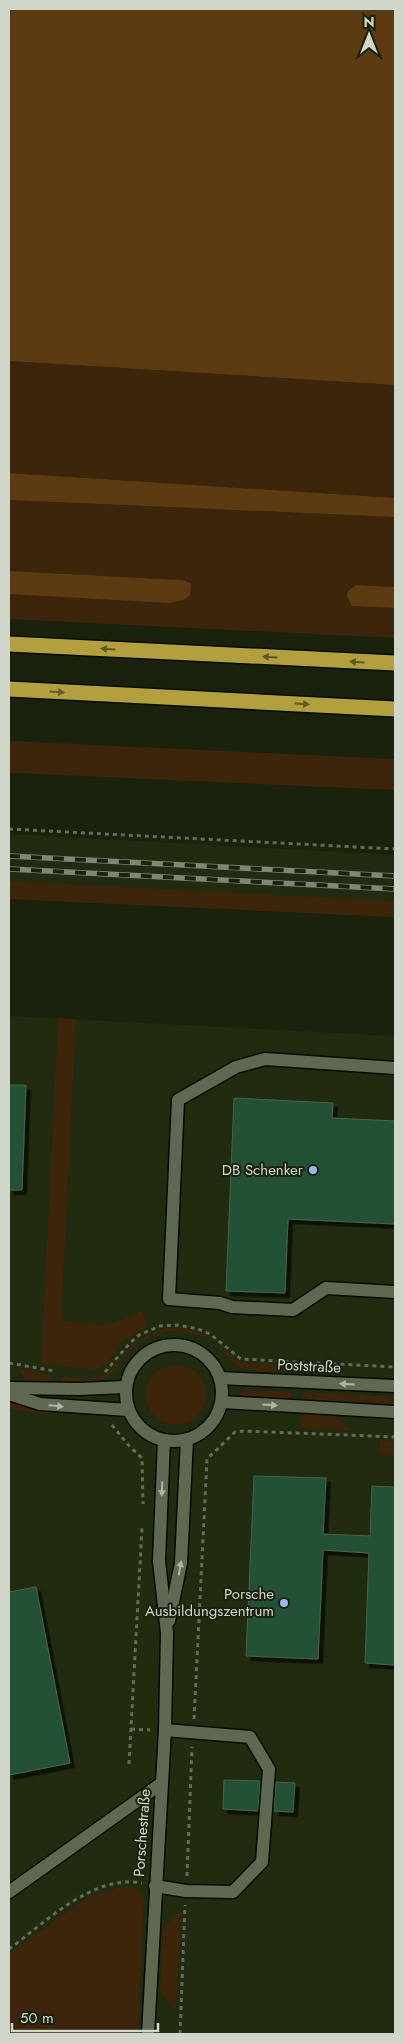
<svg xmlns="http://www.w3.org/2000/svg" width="404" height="2043" font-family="Jost,sans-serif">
<defs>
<filter id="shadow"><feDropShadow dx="4.5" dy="4.5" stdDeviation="0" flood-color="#0009"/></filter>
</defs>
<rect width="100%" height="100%" fill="#1a220d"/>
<!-- built -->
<g fill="#212b0f">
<path d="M9,834L395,855V917L9,899Z"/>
<path d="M9,1016L395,1036V2034H9Z"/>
</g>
<!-- green -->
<g fill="#3c250b">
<path d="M9,361L395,385V498L9,473Z"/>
<path d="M9,500L395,517V587L356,585L352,606L395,608V638L9,619V594L64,596L191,583L181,580L9,571Z"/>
<path d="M9,741L395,759V790L14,773L9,772Z"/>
<path d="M9,881L395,901V917L9,899Z"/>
<path d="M58,1018L76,1019L61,1321L106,1325L142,1311L147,1326L120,1344L107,1364L95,1370L41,1364Z"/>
<path d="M167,1328L188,1329L201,1333L241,1363L292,1365V1371C277,1370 257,1373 242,1368C233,1364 228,1358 222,1351C208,1334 186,1330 166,1332C150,1333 133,1345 124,1357C119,1364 115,1373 107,1377C94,1385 76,1383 62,1383L63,1376L88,1379L106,1375L131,1345L151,1333Z"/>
<circle cx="176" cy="1395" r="30"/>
<path d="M19,1369L52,1375L51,1382L25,1380Z"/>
<path d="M244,1390L292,1392V1401L244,1398L241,1395Z"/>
<path d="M303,1392L395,1397V1406L303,1401Z"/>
<path d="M9,1403L47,1410V1415L9,1409Z"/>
<path d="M302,1412L332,1414L352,1431L300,1428Z"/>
<path d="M380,1441H395V1456L379,1455Z"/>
<path d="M123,1886L136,1887L144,1897L138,2034H9V1954L81,1902L91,1896Z"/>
<path d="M181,1910L176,2011L160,1990L163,1928Z"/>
</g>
<!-- forest -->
<g fill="#5c3b12">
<path d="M9,9H395V385L9,361Z"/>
<path d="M9,473L395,498V517L9,500Z"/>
<path d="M9,571L182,580L191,583L190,595L184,600L169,603L9,594Z"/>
<path d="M356,585L395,587V608L352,606L347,596L348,591Z"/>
</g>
<!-- building -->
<g fill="#225135" stroke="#496050" filter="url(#shadow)">
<path d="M9,1085H26L22,1190H9Z"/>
<path d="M234,1098L333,1103L332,1118L395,1121V1224L288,1219L285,1293L226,1291Z"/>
<path d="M254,1476L326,1478L323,1534L370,1536L372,1486L395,1487V1665L365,1663L369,1553L323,1550L318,1659L246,1656Z"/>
<path d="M36,1587L70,1763L9,1775V1592Z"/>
<path d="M224,1780L260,1781L258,1811L223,1809Z"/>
<path d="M276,1782L295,1783L293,1812L274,1811Z"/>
</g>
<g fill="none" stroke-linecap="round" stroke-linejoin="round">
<defs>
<g id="minor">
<path d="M395,1068L265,1059L236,1067L178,1100L169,1299L220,1303L232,1307L293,1310L326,1288L395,1292"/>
<circle cx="174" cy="1393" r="48"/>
<path d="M220,1378L395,1386"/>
<path d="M9,1388L79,1389L126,1387"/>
<path d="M9,1394L40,1404L128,1410"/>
<path d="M222,1402L395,1412"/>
<path d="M169,1621L181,1563L187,1439"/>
<path d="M155,1886L186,1891L233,1892L262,1862L269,1769L250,1737L165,1730"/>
<path d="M9,1892L162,1783"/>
<path d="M148,2034L165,1730L167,1633L159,1561L164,1440"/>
</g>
<g id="highway">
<path d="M9,644L395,663"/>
<path d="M9,689L395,709"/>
</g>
</defs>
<!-- minor casing -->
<use href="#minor" stroke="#050b00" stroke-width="15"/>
<!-- highway casing -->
<use href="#highway" stroke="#050b00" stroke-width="18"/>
<!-- path -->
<g stroke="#646b59" stroke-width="3" stroke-dasharray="4 4" stroke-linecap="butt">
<path d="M9,829L395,849"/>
<path d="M9,1363L55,1371"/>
<path d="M105,1372L129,1344L139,1335L160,1326L178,1325L198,1329L210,1334L241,1359L395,1367"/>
<path d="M112,1425L130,1447L142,1458L143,1504"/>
<path d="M194,1719L207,1459L235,1432L244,1431L395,1437"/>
<path d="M131,1729L150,1730"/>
<path d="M129,1764L142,1528"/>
<path d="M187,1876L192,1747"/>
<path d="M9,1949C46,1922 93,1874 142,1883"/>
<path d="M180,2034L185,1905"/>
</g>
<!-- minor -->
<use href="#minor" stroke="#5f6951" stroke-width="12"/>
<!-- highway -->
<use href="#highway" stroke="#b49f3f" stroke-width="15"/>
<defs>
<g id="rail">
<path d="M9,856L395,876"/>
<path d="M9,869L395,889"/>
</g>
</defs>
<!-- rail casing -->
<use href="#rail" stroke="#7f8676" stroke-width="5.5"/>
<!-- rail -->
<use href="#rail" stroke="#1a220d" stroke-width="4" stroke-dasharray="11" stroke-linecap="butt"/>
</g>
<!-- one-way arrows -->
<defs><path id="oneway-solid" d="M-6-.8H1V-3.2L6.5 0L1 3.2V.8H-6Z" transform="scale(1.25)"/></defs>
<g fill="#5f5a24">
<use href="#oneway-solid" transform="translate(108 649) rotate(-177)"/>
<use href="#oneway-solid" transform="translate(270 657) rotate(-177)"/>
<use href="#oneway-solid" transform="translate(357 662) rotate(-177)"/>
<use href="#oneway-solid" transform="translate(57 692) rotate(3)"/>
<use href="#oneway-solid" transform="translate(302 704) rotate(3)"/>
</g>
<g fill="#aeb5a5">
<use href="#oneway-solid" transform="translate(347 1384) rotate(-177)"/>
<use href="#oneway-solid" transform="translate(270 1405) rotate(3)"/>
<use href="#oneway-solid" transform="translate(56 1406) rotate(5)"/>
<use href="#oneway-solid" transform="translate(162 1489) rotate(92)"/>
<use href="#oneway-solid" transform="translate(180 1568) rotate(-80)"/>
</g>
<!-- markers -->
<g fill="#9fb3fd" stroke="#1a220d" stroke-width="2">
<circle cx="313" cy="1170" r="5"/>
<circle cx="284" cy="1603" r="5"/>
</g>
<g text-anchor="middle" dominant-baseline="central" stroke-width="4" stroke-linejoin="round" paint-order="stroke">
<!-- poi labels -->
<g font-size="15" fill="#d0d6c9" stroke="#1a220d" text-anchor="end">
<text x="303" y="1170">DB Schenker</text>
<text x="274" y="1594">Porsche<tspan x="274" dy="17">Ausbildungszentrum</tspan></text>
</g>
<!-- street labels -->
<g font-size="15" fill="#d0d6c9" stroke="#1a220d">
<text transform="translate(309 1366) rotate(3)">Poststraße</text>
<text transform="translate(142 1833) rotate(-86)">Porschestraße</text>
</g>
</g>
<!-- border -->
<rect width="404" height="2043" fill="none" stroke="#d0d6c9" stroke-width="20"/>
<!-- north arrow -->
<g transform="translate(369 35)" stroke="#1a220d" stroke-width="4" paint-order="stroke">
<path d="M0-4L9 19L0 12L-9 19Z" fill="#d0d6c9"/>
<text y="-8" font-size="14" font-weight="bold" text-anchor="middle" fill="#d0d6c9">N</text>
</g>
<!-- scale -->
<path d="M12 2023v8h146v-8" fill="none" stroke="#d0d6c9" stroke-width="2.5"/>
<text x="20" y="2023" font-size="15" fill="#d0d6c9" stroke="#1a220d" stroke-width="4" paint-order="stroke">50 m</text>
</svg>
